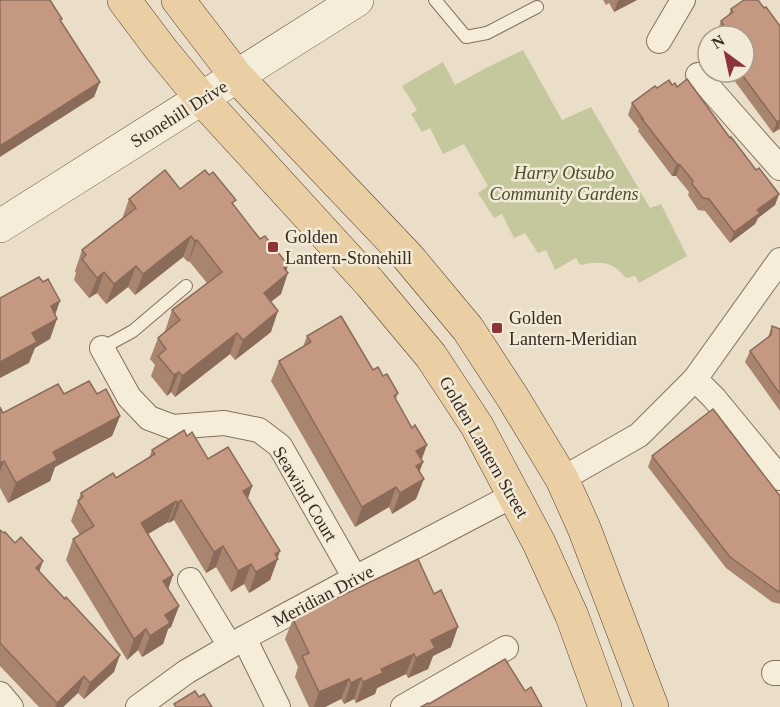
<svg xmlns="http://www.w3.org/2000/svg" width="780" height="707" font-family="Georgia,serif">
<rect width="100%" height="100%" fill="#eadec8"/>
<!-- garden -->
<path fill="#c5c79c" d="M523,50L562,120L591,107L650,208L661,204L687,256L639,283L635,276L626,278C612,261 601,261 580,265L576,258L555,270L546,250L538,253L525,233L514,238L502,214L494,218L478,193L488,186L464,144L443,154L430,128L422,132L411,114L417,110L402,86L443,62L455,85L486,68Z"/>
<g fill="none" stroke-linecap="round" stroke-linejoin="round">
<defs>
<g id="lane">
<path d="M435,0L466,37L487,33L537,7"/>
<path d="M102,348L133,331L186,286"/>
</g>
<g id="street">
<path d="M659,41L683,0"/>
<path d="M698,75L780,168"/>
<path d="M102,348L129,397L149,418L173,427L224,423L259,430L280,446L355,578"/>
<path d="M695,379L714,398L780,478"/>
<path d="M562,479L639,435L695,379L780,260"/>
<path d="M190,580L230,646"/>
<path d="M244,638L278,707"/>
<path d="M774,673H780"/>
<path d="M0,694L11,707"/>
<path d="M138,707L186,672L244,638L355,578L514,495"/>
<path d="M403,707L506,648"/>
</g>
<path id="secondary" d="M0,226L357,0"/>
<g id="primary">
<path d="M124,0L160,48L202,99L370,283L431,356L477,426L539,543L572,616L605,707"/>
<path d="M178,0L237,77L408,257L468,329L513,398L562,479L584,528L652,707"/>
</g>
</defs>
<!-- lane casing -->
<use href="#lane" stroke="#84705e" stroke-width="14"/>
<!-- street casing -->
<use href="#street" stroke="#84705e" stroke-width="26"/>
<!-- secondary casing -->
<use href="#secondary" stroke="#665241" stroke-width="34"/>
<!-- primary casing -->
<use href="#primary" stroke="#533f32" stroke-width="34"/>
<!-- lane -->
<use href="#lane" stroke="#f6ecda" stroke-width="12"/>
<!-- street -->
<use href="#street" stroke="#f6ecda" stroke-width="24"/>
<!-- secondary -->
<use href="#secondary" stroke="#f6ecda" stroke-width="33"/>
<!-- primary -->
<use href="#primary" stroke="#e9cfa3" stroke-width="33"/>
</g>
<!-- wall -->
<g fill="#a9846f">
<path d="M603,0H637L614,12L609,3L606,5Z"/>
<path d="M764,8L780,26V131L779,129L773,133L728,72H744L717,32L721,21L729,14L731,9Z"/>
<path d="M672,85L677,87L730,138L756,170L779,194L775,205L758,218L755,224L730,243L705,211L698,210L688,195L689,192L676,176H672L638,131L639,129L628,115L632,103L657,88Z"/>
<path d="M180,189L234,206L260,239L288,265L281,294L271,302V332L235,360L230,354L175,397L171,392L167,396L151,376L155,365L150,359L158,338L165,331L172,310L207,283L189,261L188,262L183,257L135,295L128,287L106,304L97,293L89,298L74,280L76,273L75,271L82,250L122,219L129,199Z"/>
<path d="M772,326L780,329V411L745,362L750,351L768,337Z"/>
<path d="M307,336L383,376L398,393L396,399L423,462L419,472L416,499L392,514L389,507L355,527L271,381L279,361L303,347Z"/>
<path d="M64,394H97L120,416L112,436L55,467L50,481L8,503L0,488V407L3,413Z"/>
<path d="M187,436L208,459L252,486L248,498L278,559L270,580L249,593L244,584L231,592L216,567L206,573L174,520L169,523L168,522L148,534L168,589L179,606L171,627L168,629L163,644L142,657L138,650L127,660L66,560L73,539L80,535L71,521L81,493L116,478L149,458L152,450Z"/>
<path d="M652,456L780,496V604L772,602L726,568L648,467Z"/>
<path d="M0,530L39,572L114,672L84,699L78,693L63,707H39L0,666Z"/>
<path d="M293,619L451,647L433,656L428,669L408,678L406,674L377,688L375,694L356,703L354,699L344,704L341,699L325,707H309L295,677L298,667L285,639Z"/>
</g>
<!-- shaded-wall -->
<g fill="#8a6b5a">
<path d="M619,0H637L614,12L618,1Z"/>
<path d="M100,82L94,97L0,157V146Z"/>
<path d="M780,120L779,129L773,133L777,122Z"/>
<path d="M677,164L680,165L676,176H672Z"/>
<path d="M779,194L775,205L758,218L755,224L730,243L734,232L757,210Z"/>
<path d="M191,236L183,257L135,295L143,274Z"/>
<path d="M197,240L189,261L188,262L195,241Z"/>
<path d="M288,265L283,277L288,273L281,294L256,313L264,293L284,268Z"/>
<path d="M136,266L128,287L106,304L114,284Z"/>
<path d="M104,272L97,293L89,298L97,278Z"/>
<path d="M60,301L53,321L57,319L50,339L35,348L29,363L0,378V362L32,333L51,306Z"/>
<path d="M278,311L271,332L235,360L243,340Z"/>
<path d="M237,333L230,354L175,397L182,376Z"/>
<path d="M179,372L171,392L167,396L174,375Z"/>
<path d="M120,416L112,436L55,467L50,481L8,503L16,483L53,452Z"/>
<path d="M427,445L420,464L423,462L416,482V451Z"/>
<path d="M4,461L0,472V463Z"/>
<path d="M424,479L416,499L392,514L400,493Z"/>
<path d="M252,486L245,507L243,491Z"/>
<path d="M396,487L389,507L355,527L362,507Z"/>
<path d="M181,500L174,520L169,523L177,503Z"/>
<path d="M176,501L168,522L133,543L141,523Z"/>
<path d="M223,546L216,567L206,573L214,552Z"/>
<path d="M280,551L270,580L249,593L256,572L275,554Z"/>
<path d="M43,561L37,578L36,568Z"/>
<path d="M251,564L244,584L231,592L238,571Z"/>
<path d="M173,575L166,596L163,581Z"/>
<path d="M179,606L171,627L168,629L163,644L142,657L150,636L165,615Z"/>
<path d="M458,627L451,647L433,656L428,669L408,678L416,658L431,640Z"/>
<path d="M146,629L138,650L127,660L134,639Z"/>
<path d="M414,654L406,674L377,688L375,694L356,703L363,682L381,669Z"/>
<path d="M120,655L114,672L84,699L90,683Z"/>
<path d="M84,676L78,693L63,707H55L57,703Z"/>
<path d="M361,678L354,699L344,704L351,683Z"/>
<path d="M349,679L341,699L325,707H314L319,692Z"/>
</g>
<!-- building -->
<g fill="#c59981" stroke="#8a6b5a" stroke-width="1.5">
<path d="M0,0H50L62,19L60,20L100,82L0,146Z"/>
<path d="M744,0H758L764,8L766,7L780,26V120L777,122L740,72H744V36H713L725,27L721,21L733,12L731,9Z"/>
<path d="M687,79L730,138L731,137L756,170L759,168L779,194L757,210L760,213L734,232L709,199L703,198L692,184L693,181L680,165L677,164L642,119H643L632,103L655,86L657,88L669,80L672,85L675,83L677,87Z"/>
<path d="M165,170L180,189L205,170L209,175L213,172L236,200L232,203L260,239L265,236L288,265L284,268L288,273L264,293L278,311L243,340L237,333L182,376L179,372L174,375L158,356L166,349L158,338L180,320L172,310L222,272L197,240L195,241L191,236L143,274L136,266L114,284L104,272L97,278L82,259L86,255L82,250L136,208L129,199Z"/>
<path d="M39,277L43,282L48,279L60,301L51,306L57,319L32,333L37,342L0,362V298Z"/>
<path d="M341,316L373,370L378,367L383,376L387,374L398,393L394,396L412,428L415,425L427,445L416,451L423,462L416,466L424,479L400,493L396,487L362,507L279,361L311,342L307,336Z"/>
<path d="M772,326L780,329V394L750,351L771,335Z"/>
<path d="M89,381L97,394L106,389L120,416L53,452L57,460L16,483L4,461L0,463V407L3,413L58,384L64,394Z"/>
<path d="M713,409L780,496V592L776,590L730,557L652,456Z"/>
<path d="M184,430L187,436L192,432L208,459L228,447L252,486L243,491L280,551L275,554L278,559L256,572L251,564L238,571L223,546L214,552L181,500L177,503L176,501L141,523L173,575L163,581L179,606L165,615L170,623L150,636L146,629L134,639L73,539L94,526L78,501L83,497L81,493L113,473L116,478L155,454L152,450Z"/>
<path d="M0,530L4,533L5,532L15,543L21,537L43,561L36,568L65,599L66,597L120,655L90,683L84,676L57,703L0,643Z"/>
<path d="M418,559L434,594L441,590L458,627L431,640L435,648L416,658L414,654L381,669L383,673L363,682L361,678L351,683L349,679L319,692L302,656L309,653L293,619Z"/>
<path d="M505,659L525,691L531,687L542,707H421L428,703L429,704Z"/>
<path d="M195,691L199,697L204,694L212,707H176L174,704Z"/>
</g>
<!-- markers -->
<g fill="#8d343a" stroke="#f2e9d6" stroke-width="2">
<rect x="267" y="241" width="12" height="12" rx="3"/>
<rect x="491" y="322" width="12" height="12" rx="3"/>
</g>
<g text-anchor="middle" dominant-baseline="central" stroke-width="5" stroke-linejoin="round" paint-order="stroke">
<!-- street labels -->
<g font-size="18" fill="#362a21" stroke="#f2e9d6">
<text transform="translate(179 114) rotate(-32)">Stonehill Drive</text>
<text transform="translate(484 447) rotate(60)">Golden Lantern Street</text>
<text transform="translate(305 494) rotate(59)">Seawind Court</text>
<text transform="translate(323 596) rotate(-28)">Meridian Drive</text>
</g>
<!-- park labels -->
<g font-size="18" font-style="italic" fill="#495029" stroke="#f2e9d6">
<text x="564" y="173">Harry Otsubo<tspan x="564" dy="21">Community Gardens</tspan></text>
</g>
<!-- poi labels -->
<g font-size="18" fill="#362a21" stroke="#f2e9d6" text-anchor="start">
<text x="285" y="237">Golden<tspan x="285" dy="21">Lantern-Stonehill</tspan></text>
<text x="509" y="318">Golden<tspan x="509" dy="21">Lantern-Meridian</tspan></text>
</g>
</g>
<!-- north arrow -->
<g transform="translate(726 54) rotate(327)"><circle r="28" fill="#f2e9d6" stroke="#a79d8e" stroke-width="1.5"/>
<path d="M0-4.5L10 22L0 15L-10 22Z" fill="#8d343a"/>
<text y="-9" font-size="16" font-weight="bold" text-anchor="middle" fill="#362a21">N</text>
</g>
</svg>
